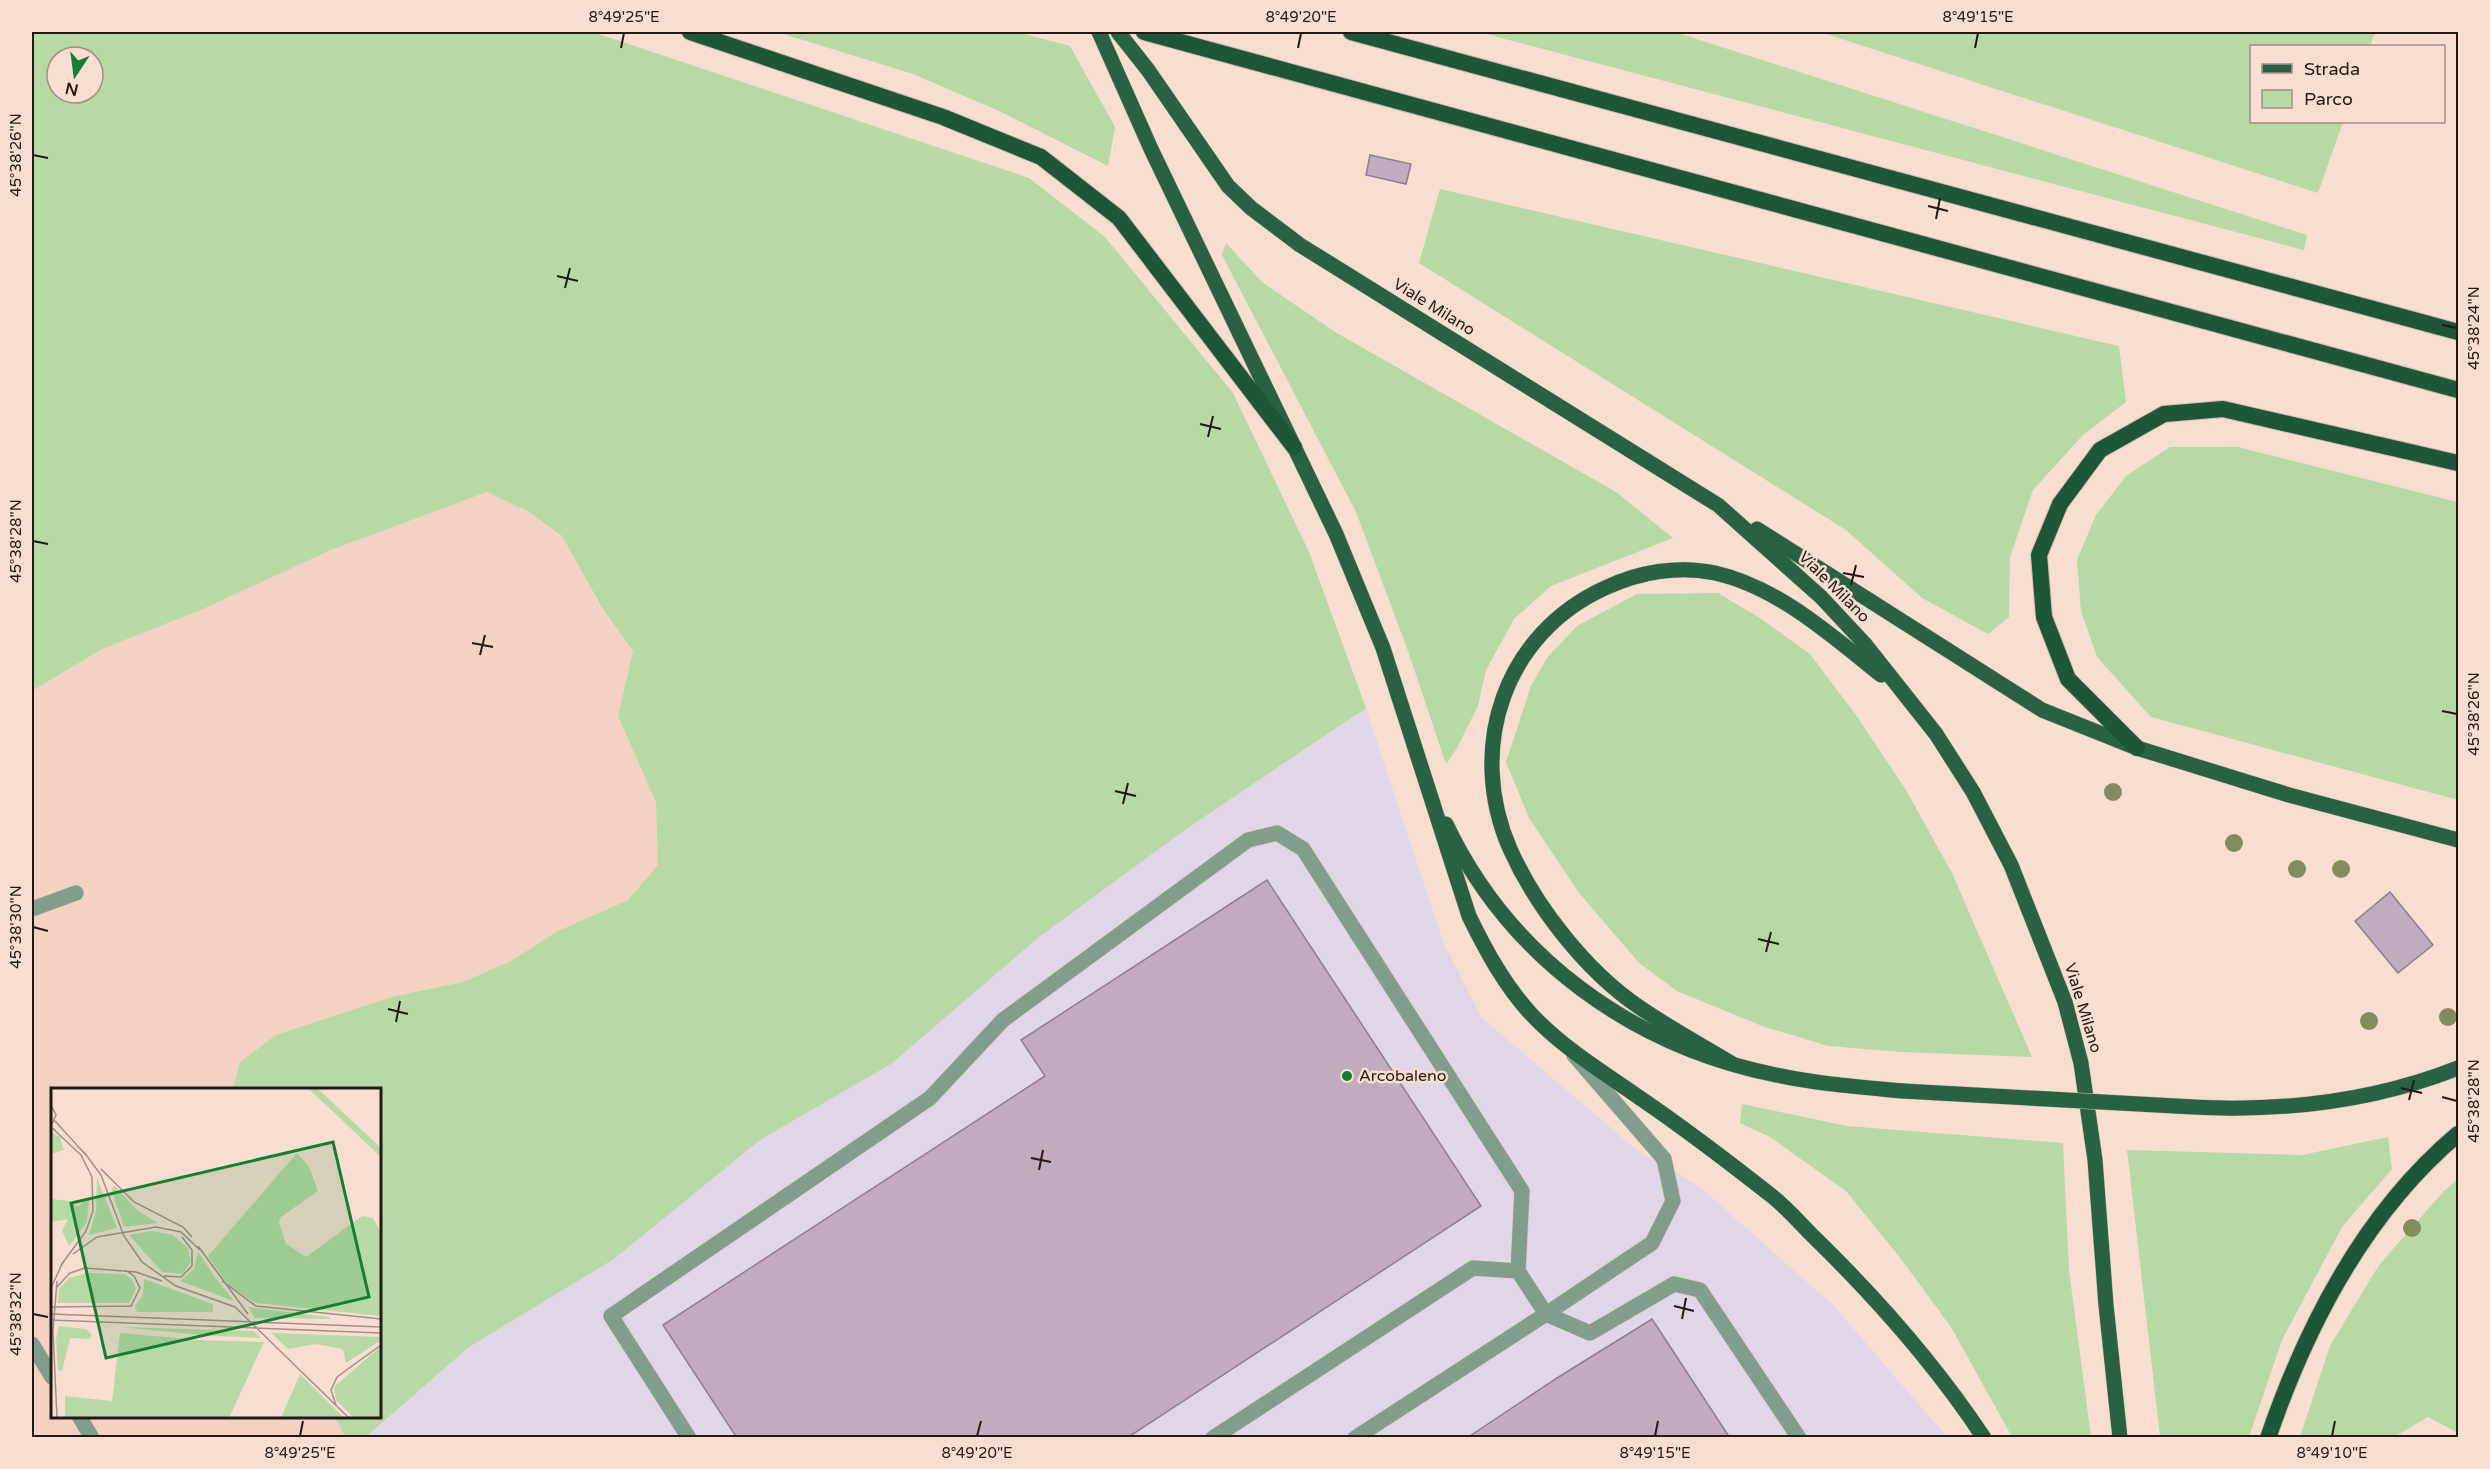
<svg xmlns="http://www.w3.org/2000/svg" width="2490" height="1469" font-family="'Varela Round',sans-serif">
<rect width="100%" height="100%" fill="#f8ded1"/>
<!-- commercial -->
<path fill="#e1d5e8" d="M1366,708L1443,942L1481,1017L1638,1151L1699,1186L1833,1305L1947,1437L366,1438L469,1347L614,1259L760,1140L891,1064L1039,937L1189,827Z"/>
<!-- built -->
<path fill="#f4d2c1" d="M487,492L529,512L562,536L601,608L633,651L618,716L656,802L658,865L628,900L558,931L509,962L463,982L395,996L341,1015L240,1062L233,1089L52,1090V1416L335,1417L345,1437L32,1438V691L101,649L203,609L331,550Z"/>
<!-- green -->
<g fill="#b7d9a5" fill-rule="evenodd">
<path d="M32,32H593L1029,178L1105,237L1233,393L1309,552L1366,708L1189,827L1039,937L891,1064L760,1140L614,1259L469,1347L366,1437H345L335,1417L380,1416V1090L233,1089L240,1062L276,1035L395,996L463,982L509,962L558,931L628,900L658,865L656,802L618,716L633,651L602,608L562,536L529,512L487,492L331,550L203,609L102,649L32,691ZM57,57H93V93H57Z"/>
<path d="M777,32H1016L1070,46L1115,127L1108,166L999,111L913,74Z"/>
<path d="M1479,32H1675L2307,235L2304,250Z"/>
<path d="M1820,32H2375L2370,46H2252V122H2343L2318,193Z"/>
<path d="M1440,189L2119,346L2126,402L2083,435L2033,490L2010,557L2009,617L1988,634L1922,598L1846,530L1419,263Z"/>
<path d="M1226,243L1262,282L1335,332L1616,492L1673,538L1551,586L1514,619L1486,670L1478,706L1457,748L1446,764L1408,651L1356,512L1222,255Z"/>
<path d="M2170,447H2238L2458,502V800L2151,717L2097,657L2081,611L2077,560L2096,515L2126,476Z"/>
<path d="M1718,593L1760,618L1810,654L1856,715L1906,790L1952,873L2032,1057L1901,1052L1828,1046L1762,1026L1677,991L1639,963L1579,893L1529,818L1506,762L1531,686L1547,658L1577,626L1637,594Z"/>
<path d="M1742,1104L1847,1126L2063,1143L2069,1270L2091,1437H2012L1951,1327L1901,1259L1846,1191L1770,1137L1740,1123Z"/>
<path d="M2388,1137L2392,1169L2342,1227L2282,1340L2249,1437H2160L2127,1150L2302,1155Z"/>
<path d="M2458,1179V1433L2428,1417L2394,1437H2300L2330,1346L2379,1265L2444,1191Z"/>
</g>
<!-- building -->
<g fill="#c1acbf" stroke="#907d8f" stroke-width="1.5">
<path d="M1370,155L1411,164L1406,184L1366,175Z"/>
<path d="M1267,880L1481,1206L1127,1438H737L663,1325L1045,1076L1021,1040Z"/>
<path d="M2390,892L2433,945L2398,973L2355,921Z"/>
<path d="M1652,1319L1730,1438H1467L1557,1378Z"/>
</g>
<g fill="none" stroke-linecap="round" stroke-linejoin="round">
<defs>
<g id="service">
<path d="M32,909L76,893"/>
<path d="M32,1344L52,1377"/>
<path d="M79,1416L92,1438"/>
<path d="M689,1438L611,1316L930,1098L1003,1020L1248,840L1277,833L1303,849L1522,1191L1518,1271"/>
<path d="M1213,1438L1473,1268L1518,1271L1546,1314L1590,1333L1674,1284L1700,1290L1799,1438"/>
<path d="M1355,1438L1546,1314L1652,1243L1673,1201L1664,1159L1574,1055"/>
</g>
<g id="primary">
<path d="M1099,32L1151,149L1336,534L1383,648L1469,916C1486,951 1505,986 1532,1015C1563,1048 1603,1072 1640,1098C1684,1128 1726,1160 1768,1193C1787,1207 1803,1227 1820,1243C1881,1303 1937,1367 1984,1438"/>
<path d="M1118,32L1148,70L1228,186L1251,208L1300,245L1718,505L1821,597L1864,643L1936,734L1973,792L2011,865L2065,1002L2081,1063L2095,1160L2106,1305L2120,1438"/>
<path d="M1757,529L2042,710L2137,748L2289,795L2458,840"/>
<path d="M1446,824C1509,957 1632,1046 1776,1075C1818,1084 1860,1087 1903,1091"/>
<path d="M1731,1063C1701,1045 1668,1027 1639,1007C1586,971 1536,907 1510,849C1466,748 1504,634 1605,588C1639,572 1678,565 1715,573C1778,587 1832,636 1881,675"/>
<path d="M2175,1106C2272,1113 2367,1104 2458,1068"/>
</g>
<g id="trunk">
<path d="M690,32L943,117L1041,157L1119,218L1294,447"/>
<path d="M1144,32L2458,390"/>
<path d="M1351,32L2458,332"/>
<path d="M2137,748L2068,679L2044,617L2039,555L2060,504L2100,450L2164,414L2223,409L2458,463"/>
<path d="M2268,1438C2307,1324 2365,1212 2458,1134"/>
</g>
</defs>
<!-- service casing -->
<use href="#service" stroke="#d2bbaf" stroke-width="16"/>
<!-- primary casing -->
<use href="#primary" stroke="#d2bbaf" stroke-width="16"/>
<!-- trunk casing -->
<use href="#trunk" stroke="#d2bbaf" stroke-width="18"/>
<!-- service -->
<use href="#service" stroke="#819d8b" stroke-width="15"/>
<!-- primary -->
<use href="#primary" stroke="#296242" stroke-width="15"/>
<!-- trunk -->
<use href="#trunk" stroke="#1e5638" stroke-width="16"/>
<defs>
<path id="primary-bridge" d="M1903,1091L2175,1106"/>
</defs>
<!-- primary-bridge casing -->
<use href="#primary-bridge" stroke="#d2bbaf" stroke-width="16" stroke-linecap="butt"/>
<!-- primary-bridge -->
<use href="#primary-bridge" stroke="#296242" stroke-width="15"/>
</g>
<!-- trees -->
<g fill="#838c61">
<circle cx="2113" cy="792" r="9"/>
<circle cx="2234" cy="843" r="9"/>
<circle cx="2297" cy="869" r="9"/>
<circle cx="2341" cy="869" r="9"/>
<circle cx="2448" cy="1017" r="9"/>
<circle cx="2369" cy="1021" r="9"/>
<circle cx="2412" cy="1228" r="9"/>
</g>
<!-- ticks -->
<path fill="none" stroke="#231915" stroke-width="2" d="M621,48L624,33M1298,48L1301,33M1975,48L1978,33M33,155L48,158M1928,206L1948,211M1936,219L1940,198M557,276L578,281M565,288L570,268M2442,325L2457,328M1200,424L1221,429M1208,437L1213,416M33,541L48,544M1843,573L1864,577M1851,585L1856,565M472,643L493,647M480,655L485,635M2442,711L2457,714M1115,791L1136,796M1123,804L1128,783M33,927L48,931M1758,939L1779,944M1766,952L1771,932M388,1009L408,1014M396,1022L400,1001M2401,1088L2422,1093M2442,1097L2457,1101M2409,1100L2414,1080M1031,1158L1051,1162M1039,1170L1043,1150M1674,1306L1694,1311M33,1314L48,1317M1682,1319L1686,1298M300,1436L303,1421M977,1436L981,1421M1655,1436L1658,1421M2332,1436L2335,1421"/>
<!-- markers -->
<circle fill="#147e33" stroke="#f8ded1" stroke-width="2" cx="1347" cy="1076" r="6"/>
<g text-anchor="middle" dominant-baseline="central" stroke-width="5" stroke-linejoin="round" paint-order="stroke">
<!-- street labels -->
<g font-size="16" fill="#231915" stroke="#f8ded1">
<text transform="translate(1434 307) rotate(32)">Viale Milano</text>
<text transform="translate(1834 587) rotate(45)">Viale Milano</text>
<text transform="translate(2083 1008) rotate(73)">Viale Milano</text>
</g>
<!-- poi labels -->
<g font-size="16" fill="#231915" stroke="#f8ded1" text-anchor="start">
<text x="1359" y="1076">Arcobaleno</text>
</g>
</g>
<!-- overview -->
<g transform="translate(51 1088)">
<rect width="330" height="330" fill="#f8ded1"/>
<path d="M257,0H266L330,60V69ZM0,44L9,49L13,62L0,66ZM246,65L258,79L267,103L230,129L228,134L235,156L255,169L311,128L322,130L330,145V228L205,215L178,198L157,168ZM46,90L66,140L38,147L45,123ZM64,98L87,123L107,135L73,139L60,101ZM38,109L36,134L18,158L11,143L17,131L0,134V111L18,113L27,119ZM100,143L122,147L137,160L140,174L131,186L111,184L78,147ZM147,164L163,188L183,213L129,193L143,181ZM36,185L74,186L81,191L85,201L78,215H7L8,201L18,190ZM93,191L162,216V224H86L84,218L92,207ZM197,219L278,229V231L204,230ZM8,238L35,241L41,247L38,251L19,250L11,283L7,282L5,250ZM69,239L203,243L210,250L163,248ZM69,245L147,252L213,254L178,330H14V308L61,313ZM220,245L330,249V252L295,275L292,261L264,256L237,261ZM330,258V330H303L285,312L283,299ZM249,286L290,327L292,330H230Z" fill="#b7d9a5"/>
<path fill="none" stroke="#a38f86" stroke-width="1.5" d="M0,17L5,27L1,36M3,32L35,67M0,39L31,68M33,64L50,87L73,148L91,174L125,198L184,219L298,330M50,81L83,114L132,139L141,149M147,158L197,226M22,166L46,149L105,139L130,144L149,162M113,188L130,189L141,178V162L131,149M6,193L2,243L6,330M171,193L205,218L330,231M0,200L11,176L35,143L42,123L41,89L30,67M5,200L19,185L34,180L85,184L111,193M0,219L80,218L89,200L83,188L74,182M0,226L330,239M0,232L330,245M285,317L280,302L286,289L330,257"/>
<path fill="#147e33" fill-opacity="0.15" stroke="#147e33" stroke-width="3" d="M282,54L318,209L55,270L20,115Z"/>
<rect width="330" height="330" fill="none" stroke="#231915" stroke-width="3"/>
</g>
<!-- border -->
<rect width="2490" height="1469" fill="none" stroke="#f8ded1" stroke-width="66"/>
<!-- legend -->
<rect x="2250" y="45" width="195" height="78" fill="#f8ded1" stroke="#a38f86" stroke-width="1.5"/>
<rect x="2262" y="64" width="30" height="9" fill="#296242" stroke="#a38f86" stroke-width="1.5"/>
<text x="2304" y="75" font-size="18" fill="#231915">Strada</text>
<rect x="2262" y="90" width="30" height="18" fill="#b7d9a5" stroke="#a38f86" stroke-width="1.5"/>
<text x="2304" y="105" font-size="18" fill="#231915">Parco</text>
<!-- north arrow -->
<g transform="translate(75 75) rotate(193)"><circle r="28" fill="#f8ded1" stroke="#a38f86" stroke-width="1.5"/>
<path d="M0-4.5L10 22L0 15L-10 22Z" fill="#147e33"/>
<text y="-9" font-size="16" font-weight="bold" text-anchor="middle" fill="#231915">N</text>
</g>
<rect x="33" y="33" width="2424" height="1403" fill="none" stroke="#231915" stroke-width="2"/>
<g font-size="15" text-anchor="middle" fill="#231915">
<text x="624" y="22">8°49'25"E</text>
<text x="1301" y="22">8°49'20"E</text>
<text x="1978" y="22">8°49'15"E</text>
<text transform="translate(16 155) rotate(-90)" y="5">45°38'26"N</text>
<text transform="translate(2474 328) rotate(-90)" y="5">45°38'24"N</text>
<text transform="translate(16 541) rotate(-90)" y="5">45°38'28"N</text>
<text transform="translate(2474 714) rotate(-90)" y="5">45°38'26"N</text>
<text transform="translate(16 927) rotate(-90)" y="5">45°38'30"N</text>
<text transform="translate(2474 1101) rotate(-90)" y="5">45°38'28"N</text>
<text transform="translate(16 1314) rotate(-90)" y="5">45°38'32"N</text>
<text x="300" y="1458">8°49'25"E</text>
<text x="977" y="1458">8°49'20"E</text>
<text x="1655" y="1458">8°49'15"E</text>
<text x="2332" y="1458">8°49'10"E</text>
</g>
</svg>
